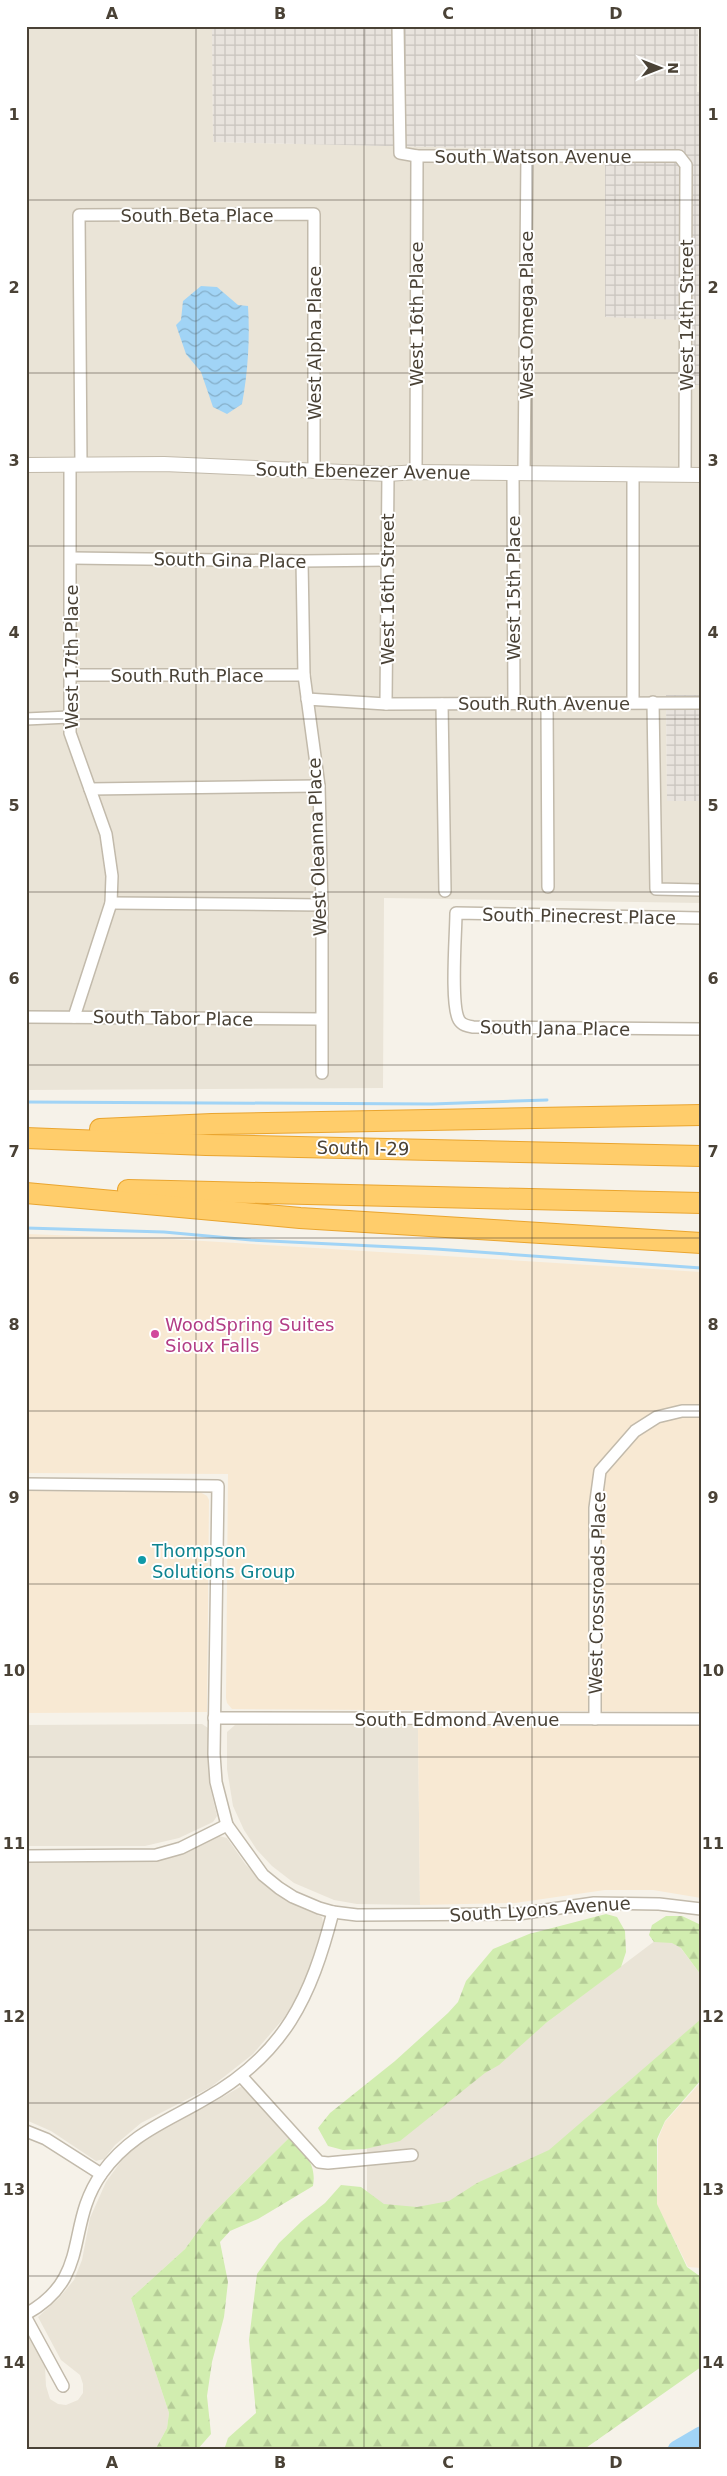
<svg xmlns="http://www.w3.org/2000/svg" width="727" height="2476" font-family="'DejaVu Sans',sans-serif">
<defs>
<pattern id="industrial-grid" width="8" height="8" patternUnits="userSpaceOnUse" patternTransform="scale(1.25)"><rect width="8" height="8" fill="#e8e3dd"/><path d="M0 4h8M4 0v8" fill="none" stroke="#c8c4be"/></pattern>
<pattern id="forest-firs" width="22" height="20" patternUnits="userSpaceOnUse" patternTransform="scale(1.25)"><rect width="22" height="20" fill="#d1edaf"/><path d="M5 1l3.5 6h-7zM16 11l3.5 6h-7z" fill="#b5cc97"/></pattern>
<pattern id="water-waves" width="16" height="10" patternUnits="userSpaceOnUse" patternTransform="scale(1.25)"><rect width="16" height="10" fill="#a1d4f6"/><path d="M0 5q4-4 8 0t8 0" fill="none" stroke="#85aec8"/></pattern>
</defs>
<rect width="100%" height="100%" fill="#f6f2e9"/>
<!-- residential -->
<g fill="#eae4d7">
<path d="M26,26H212L213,142L605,151L680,320L682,385H701V695H666L667,800L701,801V903L384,898L383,1088L26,1090Z"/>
<path d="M202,1724L208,1728L209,1783L217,1816L213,1822L179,1838L145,1846H26V1725Z"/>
<path d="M235,1725L418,1726L420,1905L357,1904L334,1900L294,1883L272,1866L257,1850L244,1830L233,1806L227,1769V1732Z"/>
<path d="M219,1836L227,1838L246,1865L274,1891L299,1907L322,1917L323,1923L311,1966L302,1988L284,2018L253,2054L211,2087L141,2123L115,2145L104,2159L96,2161L51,2131L26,2120V1861H140L165,1858L185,1852Z"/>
<path d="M668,1931L701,1975V2032L550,2162L455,2217L367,2210V2144L546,2023Z"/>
<path d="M240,2087H244L290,2137L205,2221L185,2249L131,2298L169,2413L167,2428L155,2450H26V2330L45,2366L46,2386L50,2399L58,2404L66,2405L78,2400L83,2393V2384L80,2375L61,2360L38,2317L59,2298L74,2280L82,2260L90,2218L106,2182L122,2160L144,2139L165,2126L207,2106Z"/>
</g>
<!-- commercial -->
<g fill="#f8e9d3">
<path d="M26,1234L171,1239L701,1272V1712L232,1709L227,1703L226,1698L228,1474L26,1473Z"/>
<path d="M26,1491L200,1492L207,1496L209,1500L207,1712L26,1713Z"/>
<path d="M418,1726H701V1898L653,1890H605L515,1903L420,1905Z"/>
<path d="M701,2082V2268L688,2267L657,2205L658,2139L665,2122Z"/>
</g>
<!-- industrial -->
<g fill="url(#industrial-grid)">
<path d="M212,26H698L697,92H701V385H681L680,320L605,317V151L213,142Z"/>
<path d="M666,695H701V801H667Z"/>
</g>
<!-- forest -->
<g fill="url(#forest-firs)">
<path d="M606,1914L617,1917L625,1931L626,1952L621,1967L546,2023L499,2065L485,2073L400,2141L365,2149L343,2150L328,2146L318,2128L330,2113L395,2061L448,2013L458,2002L466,1981L493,1949L529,1934Z"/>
<path d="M666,1916H682L701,1925V1975L681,1948L672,1943L654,1942L649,1935L652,1925Z"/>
<path d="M701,2019V2080L665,2121L657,2139V2204L687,2267L701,2277V2367L583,2450H224L228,2438L256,2413L249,2340L257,2274L279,2243L302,2221L325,2203L341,2185L361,2187L384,2204L417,2207L449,2201L477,2183L549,2150Z"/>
<path d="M290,2137C304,2154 317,2163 313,2186L258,2219L230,2231L220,2242L228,2282L224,2317L212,2362L207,2396L211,2434L197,2450H155L167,2428L169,2413L131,2298L185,2249L205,2221Z"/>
</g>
<!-- water -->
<path fill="url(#water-waves)" d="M201,286L217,287L238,305L248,306C250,339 248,371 242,404L227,414L213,407L201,372L186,354L176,325L181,320L183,301Z"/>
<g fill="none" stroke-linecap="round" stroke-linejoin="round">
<!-- stream -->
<g stroke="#a1d4f6" stroke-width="3">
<path d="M26,1102L432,1104L547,1100"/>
<path d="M26,1228L164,1232L251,1240L436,1249L701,1268"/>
</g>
<!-- river -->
<path stroke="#a1d4f6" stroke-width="19" d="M677,2450L701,2436"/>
<defs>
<g id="minor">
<path d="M398,26L400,153L417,156H679L686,165L685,475"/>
<path d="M70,465V733L106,834L112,876L111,903L74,1017"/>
<path d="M81,465L79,215L314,214V472"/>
<path d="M416,472L417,156"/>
<path d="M513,473L514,703"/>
<path d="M524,473L527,156"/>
<path d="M633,474V702"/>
<path d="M72,558L302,561L388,560"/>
<path d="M302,561L304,675L319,786L322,905V1073"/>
<path d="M70,675H304"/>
<path d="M307,699L386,704L701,703"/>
<path d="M653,702L656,889L701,890"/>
<path d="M386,704L388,474"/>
<path d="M442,704L445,891"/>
<path d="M547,704L548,887"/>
<path d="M26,719L69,717"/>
<path d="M90,789L319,786"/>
<path d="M111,903L322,905"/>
<path d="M701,918L456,913C456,933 450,1005 459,1020C462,1025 467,1026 473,1027L701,1029"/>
<path d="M26,1017L321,1019"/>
<path d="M26,1484L218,1486L214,1754L216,1782L227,1825L263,1875L279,1888L293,1897L319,1908L333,1912L357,1915L518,1914L594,1903L659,1904L701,1909"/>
<path d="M214,1718L701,1719"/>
<path d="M595,1719V1508L600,1471L635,1431L657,1417L682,1411H701"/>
<path d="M26,1856L156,1855L181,1848L227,1825"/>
<path d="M242,2077L319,2162L328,2163L412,2155"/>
<path d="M26,2131L46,2139L101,2174"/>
<path d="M26,2314C93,2277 64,2226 102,2173C130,2134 166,2122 205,2099C285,2054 311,1997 333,1912"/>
<path d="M26,2318L63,2386"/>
</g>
<path id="tertiary" d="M26,465L164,464L388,474L416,472L701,475"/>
<g id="motorway">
<path d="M100,1129L212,1124L701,1115"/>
<path d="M26,1138L206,1145L701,1156"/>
<path d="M128,1190L701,1203"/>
<path d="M26,1193L300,1218L701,1243"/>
</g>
</defs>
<!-- minor casing -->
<use href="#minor" stroke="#c2baab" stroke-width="14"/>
<!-- tertiary casing -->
<use href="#tertiary" stroke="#c2baab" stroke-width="16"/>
<!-- motorway casing -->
<use href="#motorway" stroke="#eaa52f" stroke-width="22"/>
<!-- minor -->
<use href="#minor" stroke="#fff" stroke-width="11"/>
<!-- tertiary -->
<use href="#tertiary" stroke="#fff" stroke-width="14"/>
<!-- motorway -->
<use href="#motorway" stroke="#ffcd6b" stroke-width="20"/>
</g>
<!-- grid -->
<path fill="none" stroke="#4a4236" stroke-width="1" stroke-opacity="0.55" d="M196,26V2450M364,26V2450M532,26V2450M26,200H701M26,373H701M26,546H701M26,719H701M26,892H701M26,1065H701M26,1238H701M26,1411H701M26,1584H701M26,1757H701M26,1930H701M26,2103H701M26,2276H701"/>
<!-- markers -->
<circle fill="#d1479c" stroke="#fff" stroke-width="2" cx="155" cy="1334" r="5"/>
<circle fill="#0f9aa8" stroke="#fff" stroke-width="2" cx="142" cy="1560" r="5"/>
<g text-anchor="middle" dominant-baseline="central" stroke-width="4" stroke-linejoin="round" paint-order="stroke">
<!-- street labels -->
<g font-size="18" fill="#4a4236" stroke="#fff">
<text x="533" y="156">South Watson Avenue</text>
<text x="197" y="215">South Beta Place</text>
<text transform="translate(416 314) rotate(-90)">West 16th Place</text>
<text transform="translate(526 315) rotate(-90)">West Omega Place</text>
<text transform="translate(686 315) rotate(-90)">West 14th Street</text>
<text transform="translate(314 343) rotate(-90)">West Alpha Place</text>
<text transform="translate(363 471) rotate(1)">South Ebenezer Avenue</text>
<text transform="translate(230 560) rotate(1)">South Gina Place</text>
<text transform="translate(513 588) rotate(-90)">West 15th Place</text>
<text transform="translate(387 589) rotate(-90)">West 16th Street</text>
<text transform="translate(71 657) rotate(-90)">West 17th Place</text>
<text x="187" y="675">South Ruth Place</text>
<text x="544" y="703">South Ruth Avenue</text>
<text transform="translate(317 847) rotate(-92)">West Oleanna Place</text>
<text transform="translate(579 916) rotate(1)">South Pinecrest Place</text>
<text transform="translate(173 1018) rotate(1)">South Tabor Place</text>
<text transform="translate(555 1028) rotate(1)">South Jana Place</text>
<text transform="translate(363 1148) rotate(1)">South I-29</text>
<text transform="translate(597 1593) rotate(-89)">West Crossroads Place</text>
<text x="457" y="1719">South Edmond Avenue</text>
<text transform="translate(540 1909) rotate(-4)">South Lyons Avenue</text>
</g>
<!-- hotel labels -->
<g font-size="18" fill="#b23c85" stroke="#fff" text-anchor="start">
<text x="165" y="1324">WoodSpring Suites<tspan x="165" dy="21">Sioux Falls</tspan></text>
</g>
<!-- culture labels -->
<g font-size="18" fill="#0d838f" stroke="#fff" text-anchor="start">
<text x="152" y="1550">Thompson<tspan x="152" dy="21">Solutions Group</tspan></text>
</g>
</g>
<!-- border -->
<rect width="727" height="2476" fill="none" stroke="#ffffff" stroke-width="55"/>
<!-- north arrow -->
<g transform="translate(660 68) rotate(90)" stroke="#ffffff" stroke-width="4" paint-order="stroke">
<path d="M0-4L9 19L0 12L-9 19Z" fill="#4a4236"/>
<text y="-8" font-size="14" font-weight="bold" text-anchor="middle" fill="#4a4236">N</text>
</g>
<rect x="28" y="28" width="672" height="2420" fill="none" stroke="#4a4236" stroke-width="2"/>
<g font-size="16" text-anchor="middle" font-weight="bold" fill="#4a4236">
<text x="112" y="19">A</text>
<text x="280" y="19">B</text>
<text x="448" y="19">C</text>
<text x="616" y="19">D</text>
<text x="14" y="120">1</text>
<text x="713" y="120">1</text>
<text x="14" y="293">2</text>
<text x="713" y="293">2</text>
<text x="14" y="466">3</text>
<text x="713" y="466">3</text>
<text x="14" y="638">4</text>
<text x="713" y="638">4</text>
<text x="14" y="811">5</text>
<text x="713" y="811">5</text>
<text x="14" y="984">6</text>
<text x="713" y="984">6</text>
<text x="14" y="1157">7</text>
<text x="713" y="1157">7</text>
<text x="14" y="1330">8</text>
<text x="713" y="1330">8</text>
<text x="14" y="1503">9</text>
<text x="713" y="1503">9</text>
<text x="14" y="1676">10</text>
<text x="713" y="1676">10</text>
<text x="14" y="1849">11</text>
<text x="713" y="1849">11</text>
<text x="14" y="2022">12</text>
<text x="713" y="2022">12</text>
<text x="14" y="2195">13</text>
<text x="713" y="2195">13</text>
<text x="14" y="2368">14</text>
<text x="713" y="2368">14</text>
<text x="112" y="2468">A</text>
<text x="280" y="2468">B</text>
<text x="448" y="2468">C</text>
<text x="616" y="2468">D</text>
</g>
</svg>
